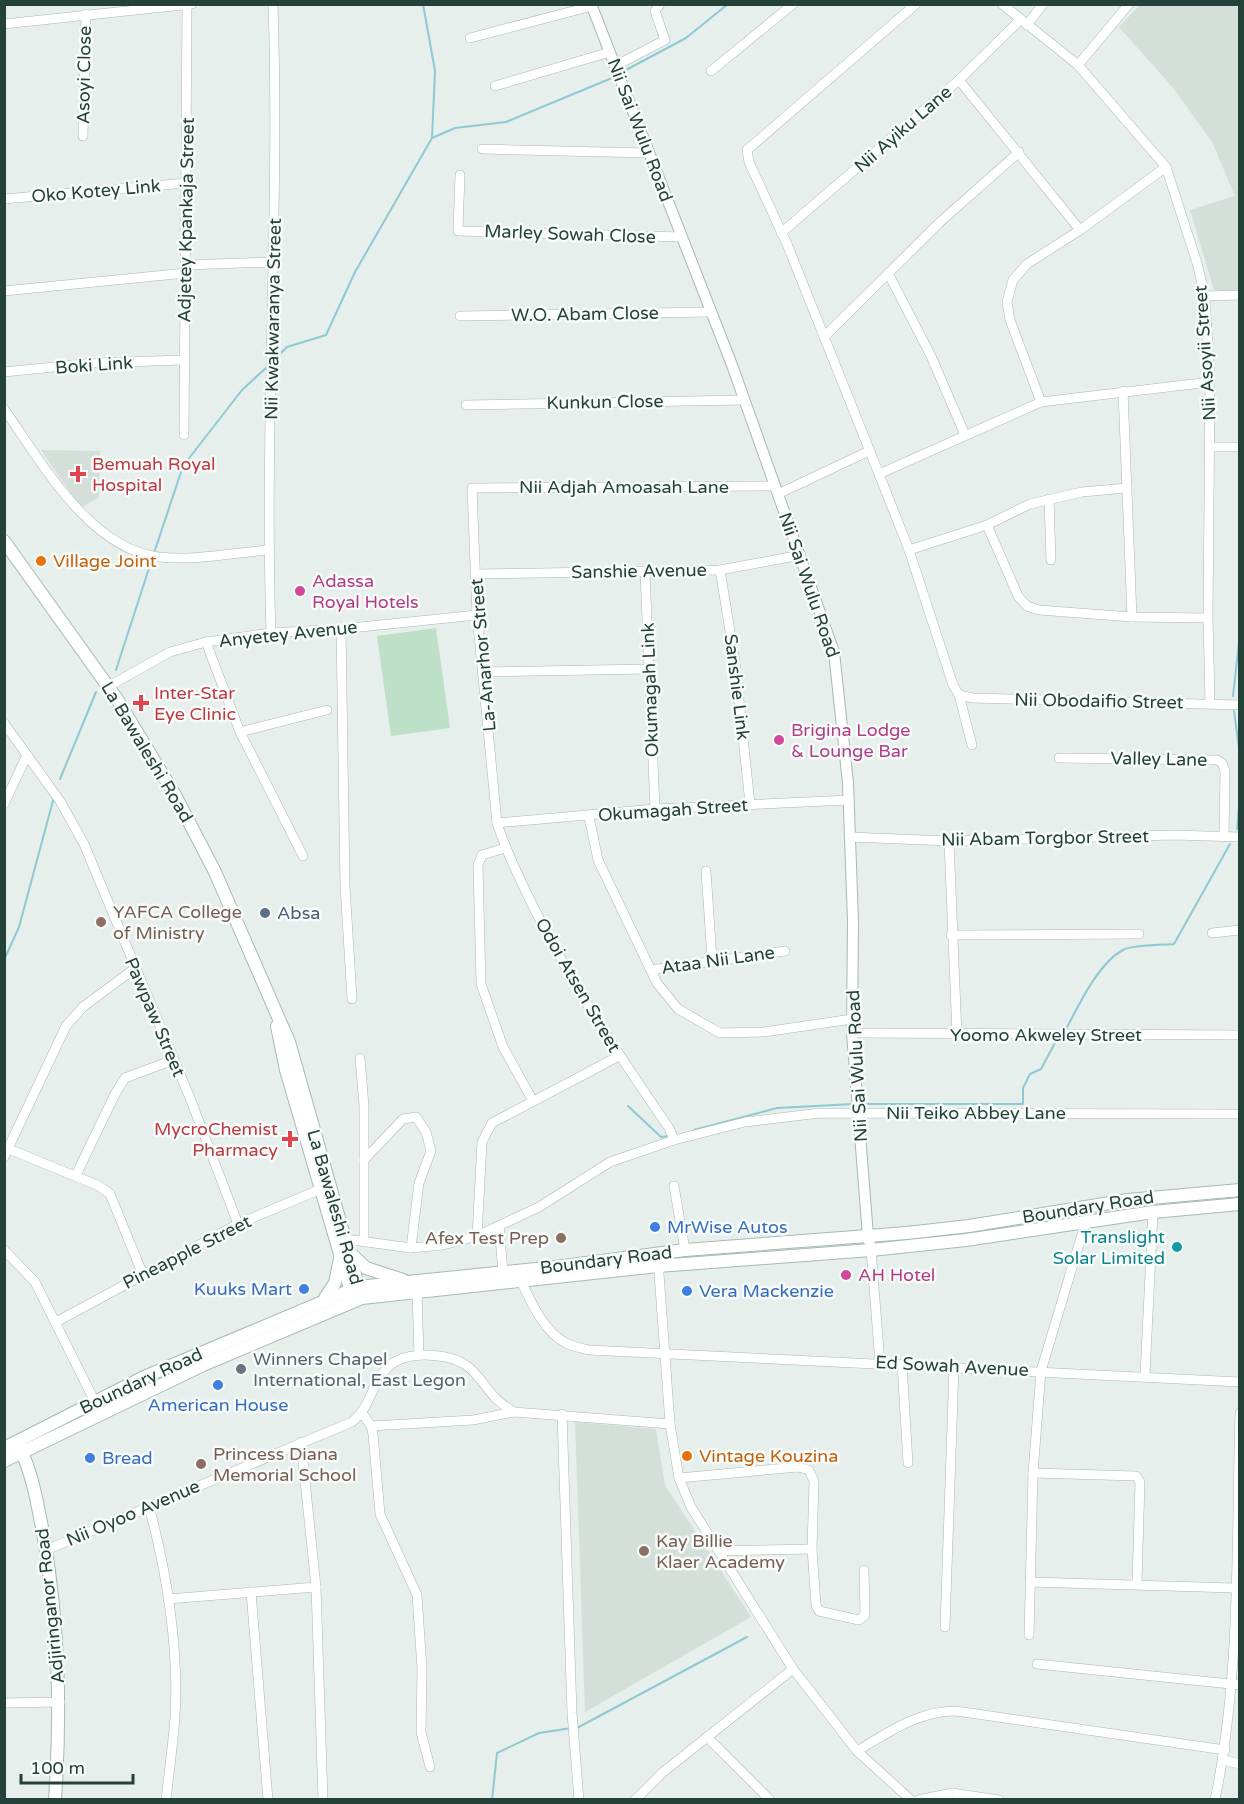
<svg xmlns="http://www.w3.org/2000/svg" width="1244" height="1804" font-family="'Varela Round',sans-serif">
<rect width="100%" height="100%" fill="#e6efeb"/>
<!-- built -->
<g fill="#d4dfda">
<path d="M1140,5H1239V291L1214,290L1190,210L1235,196L1212,142L1174,89L1119,27Z"/>
<path d="M41,450L100,451L99,497L81,508Z"/>
<path d="M575,1422L656,1429L665,1485L751,1617L585,1712Z"/>
</g>
<!-- green -->
<path fill="#bfe0c8" d="M436,628L450,728L391,736L377,636Z"/>
<g fill="none" stroke-linecap="round" stroke-linejoin="round">
<!-- stream -->
<g stroke="#8ec9d4" stroke-width="2">
<path d="M626,70L686,38L728,4"/>
<path d="M432,138L455,128L506,122L612,78"/>
<path d="M275,359L287,347L326,335L355,272L432,138L435,71L423,4"/>
<path d="M154,553L183,466L242,390L267,367"/>
<path d="M116,670L152,559"/>
<path d="M1233,696L1240,633"/>
<path d="M1234,711L1240,755"/>
<path d="M60,779L96,692"/>
<path d="M1237,829L1240,796"/>
<path d="M4,960L19,927L54,797"/>
<path d="M1065,1031C1078,1007 1098,963 1123,950C1131,945 1162,945 1174,944L1230,844"/>
<path d="M866,1104H1023V1088L1030,1074L1041,1069L1057,1039"/>
<path d="M628,1106L661,1137L668,1136"/>
<path d="M694,1130L777,1108L853,1104"/>
<path d="M577,1728L747,1637"/>
<path d="M492,1800L497,1753L539,1733L572,1728"/>
</g>
<defs>
<g id="minor">
<path d="M916,4L747,150L749,162L787,244L879,474L909,550L953,685L959,695L972,745"/>
<path d="M1002,4L1078,65L1166,167L1197,263L1205,296L1210,382L1208,618L1210,703"/>
<path d="M4,24L192,4"/>
<path d="M1027,25L1043,4"/>
<path d="M470,38L592,6"/>
<path d="M1078,65L1129,4"/>
<path d="M615,66L665,40L655,11L660,4"/>
<path d="M711,71L793,4"/>
<path d="M959,80L1080,230"/>
<path d="M495,86L610,52"/>
<path d="M83,136L86,14"/>
<path d="M482,149L648,153"/>
<path d="M460,175L458,231L681,237"/>
<path d="M4,199L187,183"/>
<path d="M781,233L959,80L1020,20"/>
<path d="M186,265L274,262"/>
<path d="M888,273L931,356L965,435"/>
<path d="M4,291L186,273"/>
<path d="M1205,296L1240,295"/>
<path d="M460,316L711,312"/>
<path d="M824,337L939,223L1019,152"/>
<path d="M4,372L94,363L183,360"/>
<path d="M1123,391L1132,617"/>
<path d="M1041,402L1010,320L1007,302L1013,280L1027,264L1080,230L1166,167"/>
<path d="M466,405L744,400"/>
<path d="M4,409C41,461 89,549 159,557C193,561 233,553 268,550"/>
<path d="M184,435L187,5"/>
<path d="M1211,447H1240"/>
<path d="M879,474L1041,402L1210,382"/>
<path d="M778,494L869,451"/>
<path d="M1049,499L1051,560"/>
<path d="M987,525L1018,596L1027,606L1039,610L1132,617L1208,618"/>
<path d="M909,550L987,525L1030,504L1082,492L1127,488"/>
<path d="M720,570L735,662L750,804"/>
<path d="M645,572L655,809"/>
<path d="M476,574L720,570L801,555"/>
<path d="M341,629L345,886L352,999"/>
<path d="M271,633C264,423 280,214 273,4"/>
<path d="M206,642L240,732L303,856"/>
<path d="M484,672L649,669"/>
<path d="M109,686L170,652L206,642L271,633L341,629L477,615"/>
<path d="M959,695L973,698L1240,705"/>
<path d="M4,723L60,801L84,844L190,1098L238,1224"/>
<path d="M240,732L327,710"/>
<path d="M1059,758L1217,760L1222,763L1225,771L1224,836"/>
<path d="M4,804L27,755"/>
<path d="M589,817L598,860L657,983L678,1009L720,1033L764,1032L852,1019"/>
<path d="M497,823L655,809L849,800"/>
<path d="M850,837L949,841L1174,835L1240,837"/>
<path d="M949,841L957,1035"/>
<path d="M505,848L482,855L478,865L481,984L503,1047L533,1101"/>
<path d="M706,871L712,959"/>
<path d="M1212,933L1240,930"/>
<path d="M951,935L1139,934"/>
<path d="M651,970L785,951"/>
<path d="M852,1033L1240,1035"/>
<path d="M360,1058L364,1106V1160"/>
<path d="M674,1140L669,1128C618,1054 568,979 529,898C517,873 505,849 497,823L477,615L472,488L775,486"/>
<path d="M9,1149L99,1186L110,1194L143,1275"/>
<path d="M4,1157L66,1026L83,1007L134,969"/>
<path d="M76,1175L115,1094L125,1078L173,1060"/>
<path d="M674,1186L685,1250"/>
<path d="M499,1226L503,1272"/>
<path d="M477,1236L482,1142L492,1123L619,1056"/>
<path d="M345,1239L411,1248L443,1245L477,1236L539,1207L610,1162L674,1140L745,1122L820,1113L1240,1114"/>
<path d="M364,1241V1160L403,1119L416,1117L426,1132L431,1151L419,1183L411,1248"/>
<path d="M4,1250L35,1282L95,1402"/>
<path d="M871,1250L880,1363"/>
<path d="M658,1260L670,1424L679,1478L691,1507L793,1669L857,1751L911,1800"/>
<path d="M521,1281C531,1302 544,1332 566,1343C573,1347 582,1348 589,1350L1240,1382"/>
<path d="M417,1292L419,1355"/>
<path d="M56,1322L238,1224L321,1189"/>
<path d="M902,1364L908,1463"/>
<path d="M1145,1375L1153,1212"/>
<path d="M363,1414L371,1426L373,1434L380,1514L417,1595L422,1668L421,1732L430,1767"/>
<path d="M562,1414L572,1713L579,1800"/>
<path d="M371,1426L473,1420L514,1412L670,1424"/>
<path d="M301,1442L316,1587L323,1800"/>
<path d="M1033,1473L1136,1476L1140,1482L1137,1583"/>
<path d="M679,1478L798,1467L809,1470L814,1481L812,1549L816,1605L819,1611L859,1620L865,1615L864,1570"/>
<path d="M149,1507C167,1572 179,1650 175,1717C173,1744 169,1772 166,1800"/>
<path d="M46,1550L352,1422C371,1407 371,1384 387,1368C397,1358 411,1355 425,1355C486,1356 474,1390 514,1412"/>
<path d="M719,1551L812,1549"/>
<path d="M1030,1582L1234,1588"/>
<path d="M251,1592L268,1800"/>
<path d="M168,1599L316,1587"/>
<path d="M945,1627L954,1367"/>
<path d="M1029,1635L1033,1473L1041,1371L1086,1221"/>
<path d="M1037,1664L1240,1685"/>
<path d="M4,1703L60,1702"/>
<path d="M707,1737L770,1800"/>
<path d="M857,1751C889,1732 918,1711 956,1711L1225,1750"/>
<path d="M1223,1760L1240,1764"/>
<path d="M635,1800L662,1773L793,1669"/>
<path d="M918,1800L952,1793L999,1800"/>
<path d="M1215,1800C1241,1673 1236,1541 1240,1413"/>
</g>
<path id="tertiary" d="M591,4L732,365L834,652L848,783L853,921L852,1033L868,1236L871,1250"/>
<g id="secondary">
<path d="M4,541L117,699L175,795L215,872L289,1042L360,1292"/>
<path d="M277,1026L286,1070L352,1295"/>
<path d="M350,1253L366,1268L403,1280"/>
<path d="M325,1298L335,1283L340,1259"/>
<path d="M19,1446C33,1474 38,1507 44,1538C59,1628 61,1710 55,1800"/>
<path d="M4,1448L144,1377L358,1287L556,1267L685,1250L907,1233L969,1226L1128,1200L1240,1190"/>
<path d="M4,1461L203,1365L362,1298L658,1266L871,1250L966,1240L1153,1212L1240,1204"/>
</g>
</defs>
<!-- minor casing -->
<use href="#minor" stroke="#a8b8b2" stroke-width="10"/>
<!-- tertiary casing -->
<use href="#tertiary" stroke="#a8b8b2" stroke-width="12"/>
<!-- secondary casing -->
<use href="#secondary" stroke="#a4bbb3" stroke-width="14"/>
<!-- minor -->
<use href="#minor" stroke="#fff" stroke-width="9"/>
<!-- tertiary -->
<use href="#tertiary" stroke="#fff" stroke-width="10"/>
<!-- secondary -->
<use href="#secondary" stroke="#fff" stroke-width="12"/>
</g>
<!-- markers -->
<g fill="#e0444e" stroke="#f7fbf9" stroke-width="2">
<path d="M75 465h6v6h6v6h-6v6h-6v-6h-6v-6h6z"/>
<path d="M138 694h6v6h6v6h-6v6h-6v-6h-6v-6h6z"/>
<path d="M287 1130h6v6h6v6h-6v6h-6v-6h-6v-6h6z"/>
</g>
<g fill="#e8710a" stroke="#f7fbf9" stroke-width="2">
<circle cx="41" cy="561" r="6"/>
<circle cx="687" cy="1456" r="6"/>
</g>
<g fill="#d1479c" stroke="#f7fbf9" stroke-width="2">
<circle cx="300" cy="591" r="6"/>
<circle cx="779" cy="740" r="6"/>
<circle cx="846" cy="1275" r="6"/>
</g>
<circle fill="#5c6f8a" stroke="#f7fbf9" stroke-width="2" cx="265" cy="913" r="6"/>
<g fill="#8d6e63" stroke="#f7fbf9" stroke-width="2">
<circle cx="101" cy="922" r="6"/>
<circle cx="561" cy="1238" r="6"/>
<circle cx="201" cy="1464" r="6"/>
<circle cx="644" cy="1551" r="6"/>
</g>
<g fill="#3f7fe0" stroke="#f7fbf9" stroke-width="2">
<circle cx="655" cy="1227" r="6"/>
<circle cx="304" cy="1289" r="6"/>
<circle cx="687" cy="1291" r="6"/>
<circle cx="218" cy="1385" r="6"/>
<circle cx="90" cy="1458" r="6"/>
</g>
<circle fill="#0f9aa8" stroke="#f7fbf9" stroke-width="2" cx="1177" cy="1247" r="6"/>
<circle fill="#6b7280" stroke="#f7fbf9" stroke-width="2" cx="241" cy="1369" r="6"/>
<g text-anchor="middle" dominant-baseline="central" stroke-width="5" stroke-linejoin="round" paint-order="stroke">
<!-- street labels -->
<g font-size="18" fill="#24423a" stroke="#f7fbf9">
<text transform="translate(84 75) rotate(-89)">Asoyi Close</text>
<text transform="translate(903 129) rotate(-41)">Nii Ayiku Lane</text>
<text transform="translate(640 130) rotate(69)">Nii Sai Wulu Road</text>
<text transform="translate(96 191) rotate(-5)">Oko Kotey Link</text>
<text transform="translate(186 220) rotate(-89)">Adjetey Kpankaja Street</text>
<text transform="translate(570 234) rotate(2)">Marley Sowah Close</text>
<text transform="translate(585 314) rotate(-1)">W.O. Abam Close</text>
<text transform="translate(273 319) rotate(-89)">Nii Kwakwaranya Street</text>
<text transform="translate(1205 353) rotate(-94)">Nii Asoyii Street</text>
<text transform="translate(94 365) rotate(-4)">Boki Link</text>
<text transform="translate(605 402) rotate(-1)">Kunkun Close</text>
<text x="624" y="487">Nii Adjah Amoasah Lane</text>
<text transform="translate(639 571) rotate(-1)">Sanshie Avenue</text>
<text transform="translate(809 585) rotate(71)">Nii Sai Wulu Road</text>
<text transform="translate(288 634) rotate(-6)">Anyetey Avenue</text>
<text transform="translate(483 655) rotate(-95)">La-Anarhor Street</text>
<text transform="translate(737 687) rotate(83)">Sanshie Link</text>
<text transform="translate(650 690) rotate(-92)">Okumagah Link</text>
<text transform="translate(1099 701) rotate(1)">Nii Obodaifio Street</text>
<text transform="translate(147 752) rotate(59)">La Bawaleshi Road</text>
<text transform="translate(1159 759) rotate(1)">Valley Lane</text>
<text transform="translate(673 810) rotate(-4)">Okumagah Street</text>
<text transform="translate(1045 838) rotate(-1)">Nii Abam Torgbor Street</text>
<text transform="translate(718 960) rotate(-8)">Ataa Nii Lane</text>
<text transform="translate(578 985) rotate(60)">Odoi Atsen Street</text>
<text transform="translate(155 1017) rotate(67)">Pawpaw Street</text>
<text x="1046" y="1035">Yoomo Akweley Street</text>
<text transform="translate(857 1066) rotate(-93)">Nii Sai Wulu Road</text>
<text x="976" y="1113">Nii Teiko Abbey Lane</text>
<text transform="translate(335 1207) rotate(74)">La Bawaleshi Road</text>
<text transform="translate(1088 1207) rotate(-9)">Boundary Road</text>
<text transform="translate(187 1252) rotate(-27)">Pineapple Street</text>
<text transform="translate(606 1260) rotate(-7)">Boundary Road</text>
<text transform="translate(952 1366) rotate(3)">Ed Sowah Avenue</text>
<text transform="translate(141 1381) rotate(-25)">Boundary Road</text>
<text transform="translate(133 1513) rotate(-23)">Nii Oyoo Avenue</text>
<text transform="translate(50 1606) rotate(-96)">Adjiringanor Road</text>
</g>
<!-- health labels -->
<g font-size="18" fill="#be3a42" stroke="#f7fbf9" text-anchor="start">
<text x="92" y="464">Bemuah Royal<tspan x="92" dy="21">Hospital</tspan></text>
<text x="154" y="693">Inter-Star<tspan x="154" dy="21">Eye Clinic</tspan></text>
<text x="278" y="1129" text-anchor="end">MycroChemist<tspan x="278" dy="21">Pharmacy</tspan></text>
</g>
<!-- food labels -->
<g font-size="18" fill="#c56008" stroke="#f7fbf9" text-anchor="start">
<text x="53" y="561">Village Joint</text>
<text x="699" y="1456">Vintage Kouzina</text>
</g>
<!-- hotel labels -->
<g font-size="18" fill="#b23c85" stroke="#f7fbf9" text-anchor="start">
<text x="312" y="581">Adassa<tspan x="312" dy="21">Royal Hotels</tspan></text>
<text x="791" y="730">Brigina Lodge<tspan x="791" dy="21">&amp; Lounge Bar</tspan></text>
<text x="858" y="1275">AH Hotel</text>
</g>
<!-- education labels -->
<g font-size="18" fill="#785e54" stroke="#f7fbf9" text-anchor="start">
<text x="113" y="912">YAFCA College<tspan x="113" dy="21">of Ministry</tspan></text>
<text x="549" y="1238" text-anchor="end">Afex Test Prep</text>
<text x="213" y="1454">Princess Diana<tspan x="213" dy="21">Memorial School</tspan></text>
<text x="656" y="1541">Kay Billie<tspan x="656" dy="21">Klaer Academy</tspan></text>
</g>
<!-- service labels -->
<g font-size="18" fill="#4e5e75" stroke="#f7fbf9" text-anchor="start">
<text x="277" y="913">Absa</text>
</g>
<!-- shop labels -->
<g font-size="18" fill="#366cbe" stroke="#f7fbf9" text-anchor="start">
<text x="667" y="1227">MrWise Autos</text>
<text x="292" y="1289" text-anchor="end">Kuuks Mart</text>
<text x="699" y="1291">Vera Mackenzie</text>
<text x="218" y="1405" text-anchor="middle">American House</text>
<text x="102" y="1458">Bread</text>
</g>
<!-- culture labels -->
<g font-size="18" fill="#0d838f" stroke="#f7fbf9" text-anchor="end">
<text x="1165" y="1237">Translight<tspan x="1165" dy="21">Solar Limited</tspan></text>
</g>
<!-- worship labels -->
<g font-size="18" fill="#5b616d" stroke="#f7fbf9" text-anchor="start">
<text x="253" y="1359">Winners Chapel<tspan x="253" dy="21">International, East Legon</tspan></text>
</g>
</g>
<!-- border -->
<rect width="1244" height="1804" fill="none" stroke="#24423a" stroke-width="12"/>
<!-- scale -->
<path d="M21 1774v9h112v-9" fill="none" stroke="#24423a" stroke-width="3"/>
<text x="30" y="1774" font-size="18" fill="#24423a" stroke="#f7fbf9" stroke-width="4.5" paint-order="stroke">100 m</text>
</svg>
